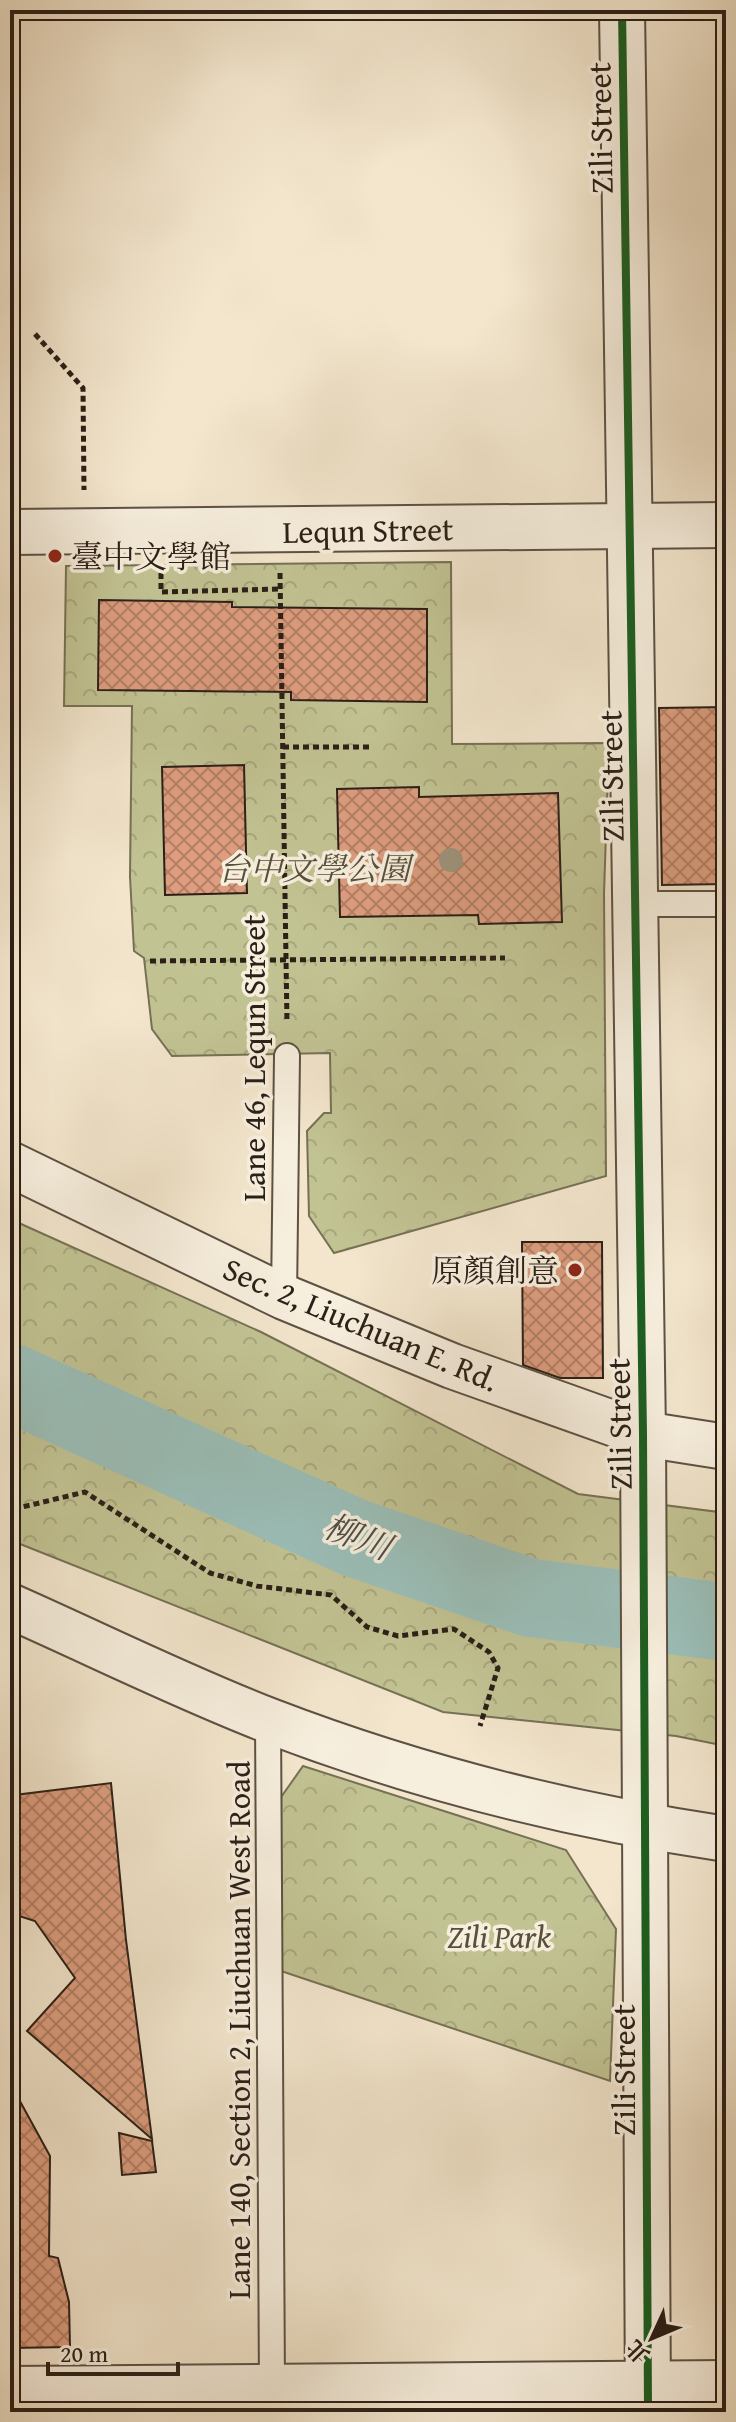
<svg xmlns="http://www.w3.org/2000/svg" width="736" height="2422" font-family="'Gentium Book Plus','Noto Serif TC',serif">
<defs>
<pattern id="park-crowns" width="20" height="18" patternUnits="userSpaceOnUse" patternTransform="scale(2)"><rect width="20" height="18" fill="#c2c393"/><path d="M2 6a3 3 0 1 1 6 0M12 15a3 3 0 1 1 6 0" fill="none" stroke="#a7a77e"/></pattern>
<pattern id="building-cross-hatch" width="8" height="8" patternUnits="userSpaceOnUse" patternTransform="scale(2)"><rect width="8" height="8" fill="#dd9d7e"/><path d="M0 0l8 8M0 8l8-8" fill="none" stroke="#b37f66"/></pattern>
</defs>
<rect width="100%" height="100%" fill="#f3e6cd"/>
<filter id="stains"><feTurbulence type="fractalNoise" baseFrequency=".0025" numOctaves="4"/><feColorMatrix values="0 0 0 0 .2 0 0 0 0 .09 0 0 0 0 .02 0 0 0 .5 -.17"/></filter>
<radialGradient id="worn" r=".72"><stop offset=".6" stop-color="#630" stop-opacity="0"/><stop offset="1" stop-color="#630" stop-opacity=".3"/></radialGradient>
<!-- park -->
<g fill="url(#park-crowns)" stroke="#767155" stroke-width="2">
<path d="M451,562L452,744L609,743L604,894L606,1176L334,1253L309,1216L307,1131L324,1113H331L330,1053L172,1056L152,1029L144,958L134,951L130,877L132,706H64L66,566Z"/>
<path d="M10,1219L261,1332L578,1494L726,1513V1746L676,1736L443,1712L10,1540Z"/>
<path d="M303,1766L566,1850L616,1929L610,2081L281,1971L279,1800Z"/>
</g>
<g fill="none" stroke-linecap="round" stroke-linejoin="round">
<!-- river -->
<path stroke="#9bbfb9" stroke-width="78" d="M10,1382L355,1538L531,1598L726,1622"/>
</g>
<!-- building -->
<g fill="url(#building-cross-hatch)" stroke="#2b1f17" stroke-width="2">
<path d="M99,600L232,602V607L427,609V702L291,700V692L98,690Z"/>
<path d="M726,707V884L662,885L659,708Z"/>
<path d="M244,765L247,893L165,895L162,767Z"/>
<path d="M419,787V797L558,793L562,922L479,924L478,915L340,917L337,789Z"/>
<path d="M522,1242H602L603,1378H560L523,1365Z"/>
<path d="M111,1783L126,1940L152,2139L27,2031L75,1978L35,1921L16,1915L15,1795Z"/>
<path d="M10,2083L50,2156L49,2256L58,2258L69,2302L70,2347L10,2348Z"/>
<path d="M119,2133L152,2141L156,2172L122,2175Z"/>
</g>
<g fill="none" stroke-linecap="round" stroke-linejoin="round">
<defs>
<g id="service">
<path d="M637,904H726"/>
<path d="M284,1297L287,1056"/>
<path d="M268,1720L272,2387"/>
</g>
<g id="minor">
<path d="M622,10L643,1434L648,2412"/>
<path d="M10,532L726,525"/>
<path d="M10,1164L284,1297L452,1366L643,1434L726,1447"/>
<path d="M10,1606C96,1644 182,1687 270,1721C416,1777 571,1816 726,1839"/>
<path d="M10,2389L726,2383"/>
</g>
</defs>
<!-- service casing -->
<use href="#service" stroke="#5d5144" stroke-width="28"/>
<!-- minor casing -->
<use href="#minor" stroke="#5d5144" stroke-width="48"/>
<!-- path -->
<g stroke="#2b1f17" stroke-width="5" stroke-dasharray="6 4" stroke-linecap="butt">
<path d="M35,334L83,388L84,490"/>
<path d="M161,573V592L281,589"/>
<path d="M280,573L287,1023"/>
<path d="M283,747H371"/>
<path d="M150,961L505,958"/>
<path d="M14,1509L85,1492L210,1573L257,1586L331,1595L367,1627L398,1636L454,1629L489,1652L498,1668L480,1726"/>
</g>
<!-- service -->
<use href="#service" stroke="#f7efde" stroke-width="24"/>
<!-- minor -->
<use href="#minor" stroke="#f7efde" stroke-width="44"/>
<defs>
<path id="cycleway" d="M622,10L643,1434L648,2412"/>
</defs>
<!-- cycleway casing -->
<use href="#cycleway" stroke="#f7efde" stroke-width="13"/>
<!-- cycleway -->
<use href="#cycleway" stroke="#1b5e20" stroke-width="8"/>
</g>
<!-- trees -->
<circle fill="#9e947d" cx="451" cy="860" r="12"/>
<!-- markers -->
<g fill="#8f2418" stroke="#f7efde" stroke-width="3">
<circle cx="55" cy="556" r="8"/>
<circle cx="575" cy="1270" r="8"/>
</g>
<g text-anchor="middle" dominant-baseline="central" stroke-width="7" stroke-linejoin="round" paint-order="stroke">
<!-- street labels -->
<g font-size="32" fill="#2b1f17" stroke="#f7efde">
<text transform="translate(600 128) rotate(-91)">Zili Street</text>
<text transform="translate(368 530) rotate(-1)">Lequn Street</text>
<text transform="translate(611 776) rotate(-91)">Zili Street</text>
<text transform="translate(253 1058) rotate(-90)">Lane 46, Lequn Street</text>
<text transform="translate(361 1324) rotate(23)">Sec. 2, Liuchuan E. Rd.</text>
<text transform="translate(619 1424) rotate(-91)">Zili Street</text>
<text transform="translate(238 2030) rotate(-90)">Lane 140, Section 2, Liuchuan West Road</text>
<text transform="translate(623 2070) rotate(-90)">Zili Street</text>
</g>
<!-- poi labels -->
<g font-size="32" fill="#2b1f17" stroke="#f7efde" text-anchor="start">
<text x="71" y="556">臺中文學館</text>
<text x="559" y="1270" text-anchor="end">原顏創意</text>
</g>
<!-- park labels -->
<g font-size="32" font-style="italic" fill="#58503c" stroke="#f7efde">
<text x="314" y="868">台中文學公園</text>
<text x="499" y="1936">Zili Park</text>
</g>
<!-- water labels -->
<g font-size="34" font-style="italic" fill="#4d4f48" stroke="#f7efde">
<text transform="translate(358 1536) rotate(21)">柳川</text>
</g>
</g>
<!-- margin -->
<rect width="736" height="2422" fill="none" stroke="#f3e6cd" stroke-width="40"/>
<rect x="12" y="12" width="712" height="2398" fill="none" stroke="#2b1f17" stroke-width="4"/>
<rect x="20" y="20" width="696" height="2382" fill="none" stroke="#2b1f17" stroke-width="2"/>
<!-- north arrow -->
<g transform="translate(652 2338) rotate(226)" stroke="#f7efde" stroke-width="6" paint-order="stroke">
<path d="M0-6L14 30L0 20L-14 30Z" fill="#2b1f17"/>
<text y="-12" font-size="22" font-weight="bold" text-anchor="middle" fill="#2b1f17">北</text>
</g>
<!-- scale -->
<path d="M48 2362v12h130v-12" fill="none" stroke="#2b1f17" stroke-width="4"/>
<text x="60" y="2362" font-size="24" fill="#2b1f17" stroke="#f7efde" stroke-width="6" paint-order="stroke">20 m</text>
<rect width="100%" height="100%" filter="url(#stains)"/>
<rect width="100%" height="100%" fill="url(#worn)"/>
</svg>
